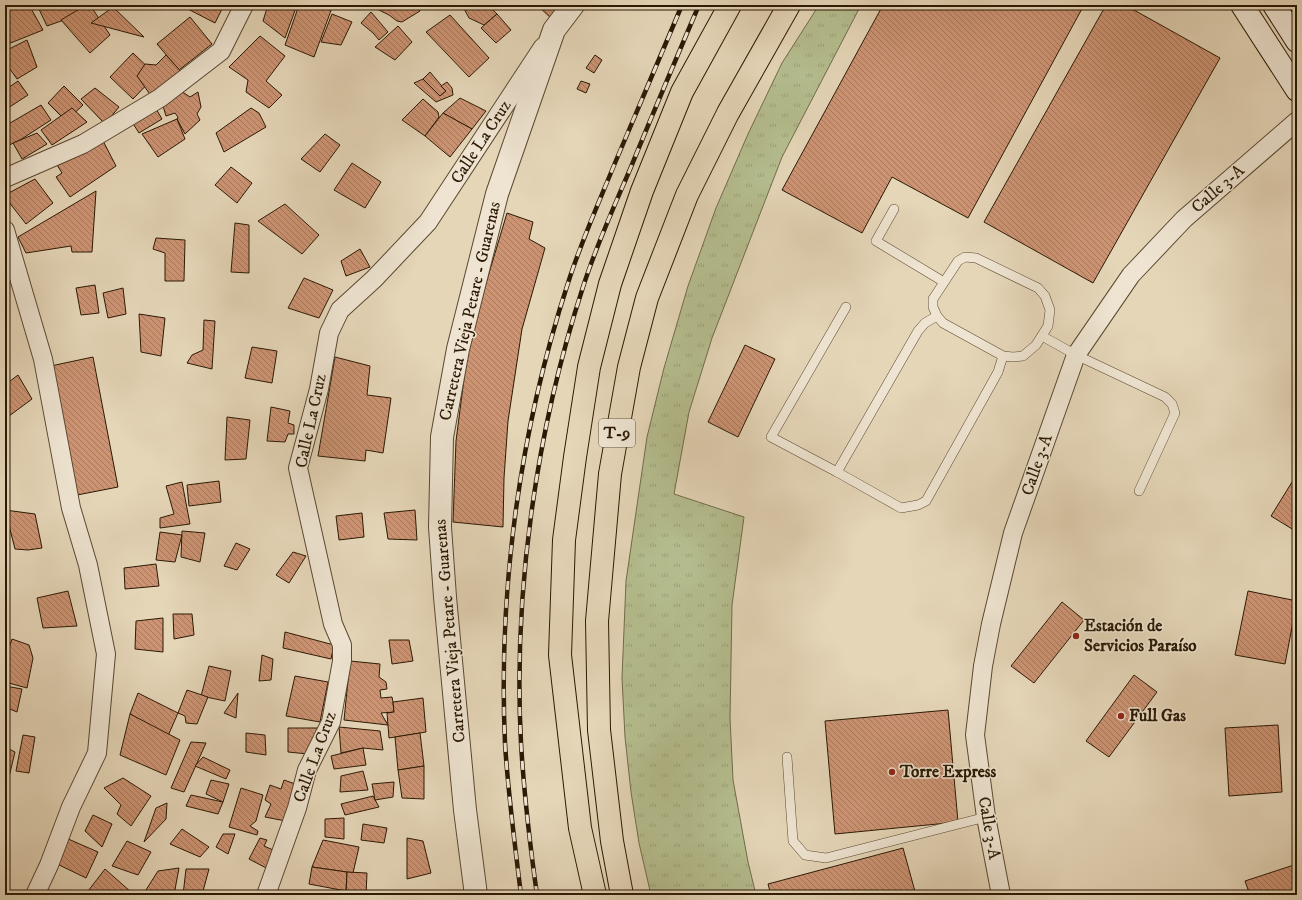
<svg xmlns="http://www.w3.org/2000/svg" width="1302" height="900" font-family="'IM FELL DW Pica',serif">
<defs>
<pattern id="grass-tufts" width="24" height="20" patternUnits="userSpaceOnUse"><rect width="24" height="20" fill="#b5be8f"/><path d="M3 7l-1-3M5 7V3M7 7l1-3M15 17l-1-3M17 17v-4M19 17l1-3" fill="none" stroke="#9ca37a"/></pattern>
<pattern id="building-back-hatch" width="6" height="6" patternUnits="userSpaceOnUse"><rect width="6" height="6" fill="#cd9474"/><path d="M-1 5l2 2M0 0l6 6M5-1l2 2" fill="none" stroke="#a7785d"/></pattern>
</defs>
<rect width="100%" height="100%" fill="#e5d6b8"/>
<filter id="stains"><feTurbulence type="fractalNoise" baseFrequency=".005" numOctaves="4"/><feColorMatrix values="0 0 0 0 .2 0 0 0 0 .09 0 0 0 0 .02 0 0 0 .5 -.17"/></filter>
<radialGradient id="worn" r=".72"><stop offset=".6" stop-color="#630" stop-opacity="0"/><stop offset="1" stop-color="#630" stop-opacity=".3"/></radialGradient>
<!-- grass -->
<path fill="url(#grass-tufts)" stroke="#706c4a" d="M819,5H861L782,157L712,338L689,412L674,494L744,517L732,605L730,718L733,780L748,862L756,895H651L639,843L631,792L625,737L622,678L626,581L647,437L664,368L688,286L716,208L748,134L782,63Z"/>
<!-- building -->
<g fill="url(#building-back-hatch)" stroke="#2b1904">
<path d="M5,5H29L43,30L8,44L5,35Z"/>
<path d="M37,5H76L81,14L47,26Z"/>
<path d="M86,5H90L110,35L90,53L61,20Z"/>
<path d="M188,5H224L215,23L186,8Z"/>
<path d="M268,5H297L285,38L263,21Z"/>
<path d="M299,5H333L314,57L285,45Z"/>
<path d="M374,5H416L420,11L402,22L397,21L389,15L377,9Z"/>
<path d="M462,5H483L484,7L492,9L497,14L484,25L469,18Z"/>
<path d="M537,5H562L553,20Z"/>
<path d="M883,5H1084L968,218L892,177L862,233L782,190Z"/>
<path d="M1106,5H1125L1220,58L1093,283L984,222Z"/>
<path d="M113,7L144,37L91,23Z"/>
<path d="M371,12L388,32L379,40L373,33L361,23Z"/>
<path d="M332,14L352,22L341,45L321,42Z"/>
<path d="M497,14L511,30L496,43L481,28Z"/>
<path d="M450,15L489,58L469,77L426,32Z"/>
<path d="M190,17L212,44L179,70L157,44Z"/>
<path d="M398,26L412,42L395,60L375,47Z"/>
<path d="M260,36L285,56L266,81L282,95L269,108L246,92L248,80L229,67Z"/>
<path d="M27,40L37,67L17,79L5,62V51Z"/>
<path d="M133,53L156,75L133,99L110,77Z"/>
<path d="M166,55L186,77L154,100L137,76L145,64L156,65Z"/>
<path d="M595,55L602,60L594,73L586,68Z"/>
<path d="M430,72L446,91L440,96L423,79Z"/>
<path d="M423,79L440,96L446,91L441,86L447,82L452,88L453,95L436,102L414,83Z"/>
<path d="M18,81L28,95L5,110V90Z"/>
<path d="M581,81L590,84L586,93L577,89Z"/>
<path d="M64,86L83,105L66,121L48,103Z"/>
<path d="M95,88L119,107L105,124L81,99Z"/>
<path d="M181,91L190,97L198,92L201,107L197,114L200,120L185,134L177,119L178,117L175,113L166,116L161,99Z"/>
<path d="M460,98L486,111L472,129L443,113Z"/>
<path d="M423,99L438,112L439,117L425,136L402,120Z"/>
<path d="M41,105L51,120L20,140L5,147V126Z"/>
<path d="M155,107L162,119L139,133L132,122Z"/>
<path d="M72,108L87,122L52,145L41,130Z"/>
<path d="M251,108L259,113L266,127L224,152L216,133Z"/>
<path d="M443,113L472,129L450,157L425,136Z"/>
<path d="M177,119L185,139L158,157L142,134Z"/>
<path d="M37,133L47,144L22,159L13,143Z"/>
<path d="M325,134L340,145L320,172L301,159Z"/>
<path d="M101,137L116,166L70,197L56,177L62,173L54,160Z"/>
<path d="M352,163L381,182L365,208L334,190Z"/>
<path d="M231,167L252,183L237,203L215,185Z"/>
<path d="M35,179L53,203L26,224L5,197V195Z"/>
<path d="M96,191L92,252H72L71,246L26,253L18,237Z"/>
<path d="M285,204L319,235L302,254L258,221Z"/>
<path d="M507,213L533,222L529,239L545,248L522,329L508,421L504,478L503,527L453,522L456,441L469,340Z"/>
<path d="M235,223L249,225V273L231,272Z"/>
<path d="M156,238L185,240L184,281H165V253L153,249Z"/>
<path d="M360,249L370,267L346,276L341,261Z"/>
<path d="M304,278L333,290L319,318L288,308Z"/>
<path d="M95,285L99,313L81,315L76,288Z"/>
<path d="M123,288L126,314L108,318L103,293Z"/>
<path d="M139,314L165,318L161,356L141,352Z"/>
<path d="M204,320L215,321L212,369L187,363L192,355L203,350Z"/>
<path d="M745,345L775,359L738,437L708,422Z"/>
<path d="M252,347L277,351L272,383L245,378Z"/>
<path d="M93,357L118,487L72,496L46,367Z"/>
<path d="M335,357L370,366L367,395L391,398L383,453L366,450L365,461L318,456Z"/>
<path d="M18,375L32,399L5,419V385Z"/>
<path d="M271,407L290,411L288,423L294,425V434H288L285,442L267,441Z"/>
<path d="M227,417L250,420L246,459L225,460Z"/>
<path d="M1297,474V532L1271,516Z"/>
<path d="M219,481L221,502L189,506L187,485Z"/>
<path d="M182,482L190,524L160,528V518L174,514L166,486Z"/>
<path d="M5,510L35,514L42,548L28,550L15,549Z"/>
<path d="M415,510L417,540L388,539L384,513Z"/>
<path d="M5,512L8,556L5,557Z"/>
<path d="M362,513L364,537L339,540L336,516Z"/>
<path d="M182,531L205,533L200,562L181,557Z"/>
<path d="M160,532L182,535L175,562L156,560Z"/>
<path d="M236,543L250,549L237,570L224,566Z"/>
<path d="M293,552L306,556L289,583L276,575Z"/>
<path d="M156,564L159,586L125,589L124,568Z"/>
<path d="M68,591L77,626L43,628L37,598Z"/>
<path d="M1248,591L1297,601L1285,664L1235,655Z"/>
<path d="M1062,602L1084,620L1034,683L1011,666Z"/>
<path d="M173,614H192L194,635L174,639Z"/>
<path d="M163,618V652L135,649L136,621Z"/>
<path d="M285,632L334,645L331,659L283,648Z"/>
<path d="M12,639L29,645L33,658L27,688L5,682V660Z"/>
<path d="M389,640H409L413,661L392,664Z"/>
<path d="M262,655L273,659L271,680L259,681Z"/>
<path d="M350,661L380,664L379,677L386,682L387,689L380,690L381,698L392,697L393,702L394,712L381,713L388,725L344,720Z"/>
<path d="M209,666L231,671L225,701L201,696Z"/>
<path d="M1134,675L1157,692L1109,757L1086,741Z"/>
<path d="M295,676L328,682L320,722L286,716Z"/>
<path d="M5,686L22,689L17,712L5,707Z"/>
<path d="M187,690L208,697L197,724L186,723L185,716L178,713Z"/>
<path d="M138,693L178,713L168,736L130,714Z"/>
<path d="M238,693L236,718L224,713Z"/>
<path d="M423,698L426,732L389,738L387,713L394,712L393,702Z"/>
<path d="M948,710L958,822L835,834L825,721Z"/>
<path d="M130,714L180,740L166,775L120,755Z"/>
<path d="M1278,725L1282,792L1229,796L1225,728Z"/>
<path d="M339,727L380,731L383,750L363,748L341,753Z"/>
<path d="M288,728H321L318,755L288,752Z"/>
<path d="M246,733L265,735L266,755L246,752Z"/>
<path d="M420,733L424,766L398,770L395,737Z"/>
<path d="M23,735L35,737L29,773L16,771Z"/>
<path d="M191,742L206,743L184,792L171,788Z"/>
<path d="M5,747L15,752L5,794Z"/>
<path d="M363,748L366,765L334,769L331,756Z"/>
<path d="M203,757L230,770L226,779L195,766Z"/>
<path d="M424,766V799L402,798L398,770Z"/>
<path d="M363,771L368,790L340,792L341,776Z"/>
<path d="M123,778L151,796L131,826L117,814L121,805L104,788Z"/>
<path d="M211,780L229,784L223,802L206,794Z"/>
<path d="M284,780L301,786L291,822L265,817L271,804L265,800L270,785L281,789Z"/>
<path d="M394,782L393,797L375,800L372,784Z"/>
<path d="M241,788L263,795L256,821L250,826L258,831L257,835L229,827Z"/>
<path d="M191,795L223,802L218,814L186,806Z"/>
<path d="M373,796L379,807L345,815L341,804Z"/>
<path d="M167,803L166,819L144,842L156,808Z"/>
<path d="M93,815L112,824L102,847L85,831Z"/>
<path d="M344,818V839L325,837V819Z"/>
<path d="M363,824L387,828L384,843L361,840Z"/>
<path d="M182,829L209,847L200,857L170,844Z"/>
<path d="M223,834H235L228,854L216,847Z"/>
<path d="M66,838L98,852L86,878L53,862Z"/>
<path d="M260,838L267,840L264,846L280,853L272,871L249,859Z"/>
<path d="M407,838L423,841L431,873L407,879Z"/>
<path d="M323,840L359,847L353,873L312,867Z"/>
<path d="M127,841L151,852L138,875L112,866Z"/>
<path d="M903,848L916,895H771L768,884Z"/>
<path d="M1297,864V895H1250L1245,881Z"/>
<path d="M312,867L347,872L346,891L309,884Z"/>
<path d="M179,868L174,895H148L144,893L158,871Z"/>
<path d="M105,869L131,892L129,895H85Z"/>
<path d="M186,869H209L202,895H183Z"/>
<path d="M347,872L367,873L366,895H346Z"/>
<path d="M369,891L394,893L393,895H368Z"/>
<path d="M389,892L394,893L411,895H389Z"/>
</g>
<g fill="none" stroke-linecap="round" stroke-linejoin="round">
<defs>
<g id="service">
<path d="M894,209L876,241L944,282"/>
<path d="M965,257L976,258L1038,288L1045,296L1050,310L1048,326L1036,345L1023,356L1013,357L1003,356L943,323L937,316L933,307V299L958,261Z"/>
<path d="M846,307L771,437L837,472L901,508L918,505L926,501L998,372L1003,356"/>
<path d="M1042,336L1076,355L1165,397L1172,404L1175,413L1139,491"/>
<path d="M837,472L918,331L925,323L937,316"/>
<path d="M787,757L793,841L805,855L826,858L986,817"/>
</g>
<g id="minor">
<path d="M5,178L83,144L160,98L221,51L244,5"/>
<path d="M5,230L43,359L71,508L88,565L106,654L97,753L71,807L49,865L35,895"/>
<path d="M266,895L297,808L307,770L331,722L342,661V645L333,624L298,468L319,389L329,333L340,310L374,279L428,222L543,47"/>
<path d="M1001,895L986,817L975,735L983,666L991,624L1013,533L1076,355L1131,275L1184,219L1297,121"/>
</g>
<path id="tertiary" d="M476,895L465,810L445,597L440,527L442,437L458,349L497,194L554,30L573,5"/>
<g id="secondary">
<path d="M1242,5L1297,90"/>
<path d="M1274,5L1297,41"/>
</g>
<g id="motorway">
<path d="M595,895L580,828L560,655L564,540L575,457L589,367L610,284L642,191L682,92L730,5"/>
<path d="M622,895L612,841L599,730L597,621L610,474L629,367L647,298L687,195L728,113L789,5"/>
</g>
</defs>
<!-- service casing -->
<use href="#service" stroke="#5a4831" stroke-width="10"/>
<!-- minor casing -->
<use href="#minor" stroke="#5a4831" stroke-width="20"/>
<!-- tertiary casing -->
<use href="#tertiary" stroke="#5a4831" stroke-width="24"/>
<!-- secondary casing -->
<use href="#secondary" stroke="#2b1904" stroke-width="24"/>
<!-- motorway casing -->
<use href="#motorway" stroke="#2b1904" stroke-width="24"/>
<!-- service -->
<use href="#service" stroke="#eee4d1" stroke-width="9"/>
<!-- minor -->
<use href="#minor" stroke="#eee4d1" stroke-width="18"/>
<!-- tertiary -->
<use href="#tertiary" stroke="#eee4d1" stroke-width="22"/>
<!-- secondary -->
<use href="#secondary" stroke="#eee4d1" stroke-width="22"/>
<!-- motorway -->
<use href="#motorway" stroke="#e5d6b8" stroke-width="22"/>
<defs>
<g id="rail">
<path d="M521,895C515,845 508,794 505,743C498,588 520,430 568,283C581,242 599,202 615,163C637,110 660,58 682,5"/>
<path d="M537,895C530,845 524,794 521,743C513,593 536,431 583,287C596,246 614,207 631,167C653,113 676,59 699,5"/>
</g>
</defs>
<!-- rail casing -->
<use href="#rail" stroke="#2b1904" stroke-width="4.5"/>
<!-- rail -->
<use href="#rail" stroke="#eee4d1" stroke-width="3" stroke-dasharray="9" stroke-linecap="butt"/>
</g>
<!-- markers -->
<g fill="#8f2418" stroke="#eee4d1" stroke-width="1.5">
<circle cx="1076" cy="636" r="4"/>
<circle cx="1121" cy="716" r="4"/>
<circle cx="892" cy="772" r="4"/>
</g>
<g text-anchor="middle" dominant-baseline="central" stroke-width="3" stroke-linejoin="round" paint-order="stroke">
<!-- shield labels -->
<rect fill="#eee4d1" stroke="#665642" stroke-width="1" x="599" y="419" width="36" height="28" rx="3"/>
<g font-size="16" font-weight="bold" fill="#2b1904">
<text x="617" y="433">T-9</text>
</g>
<!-- street labels -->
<g font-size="17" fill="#2b1904" stroke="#eee4d1">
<text transform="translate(481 142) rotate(-57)">Calle La Cruz</text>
<text transform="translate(1218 189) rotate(-41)">Calle 3-A</text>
<text transform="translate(470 311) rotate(-77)">Carretera Vieja Petare - Guarenas</text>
<text transform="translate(311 421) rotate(-78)">Calle La Cruz</text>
<text transform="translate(1037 465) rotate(-71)">Calle 3-A</text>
<text transform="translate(450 631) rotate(-95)">Carretera Vieja Petare - Guarenas</text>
<text transform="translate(315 757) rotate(-70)">Calle La Cruz</text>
<text transform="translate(989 828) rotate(80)">Calle 3-A</text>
</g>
<!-- poi labels -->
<g font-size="17" font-weight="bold" fill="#2b1904" stroke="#eee4d1" text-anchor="start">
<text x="1084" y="626">Estación de<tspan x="1084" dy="20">Servicios Paraíso</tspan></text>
<text x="1129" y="716">Full Gas</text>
<text x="900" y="772">Torre Express</text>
</g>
</g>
<!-- margin -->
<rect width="1302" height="900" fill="none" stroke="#e5d6b8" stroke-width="20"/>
<rect x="6" y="6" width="1290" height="888" fill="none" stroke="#2b1904" stroke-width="2"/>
<rect x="10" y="10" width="1282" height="880" fill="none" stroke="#2b1904"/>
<rect width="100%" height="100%" filter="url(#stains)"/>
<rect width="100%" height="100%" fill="url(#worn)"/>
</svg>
